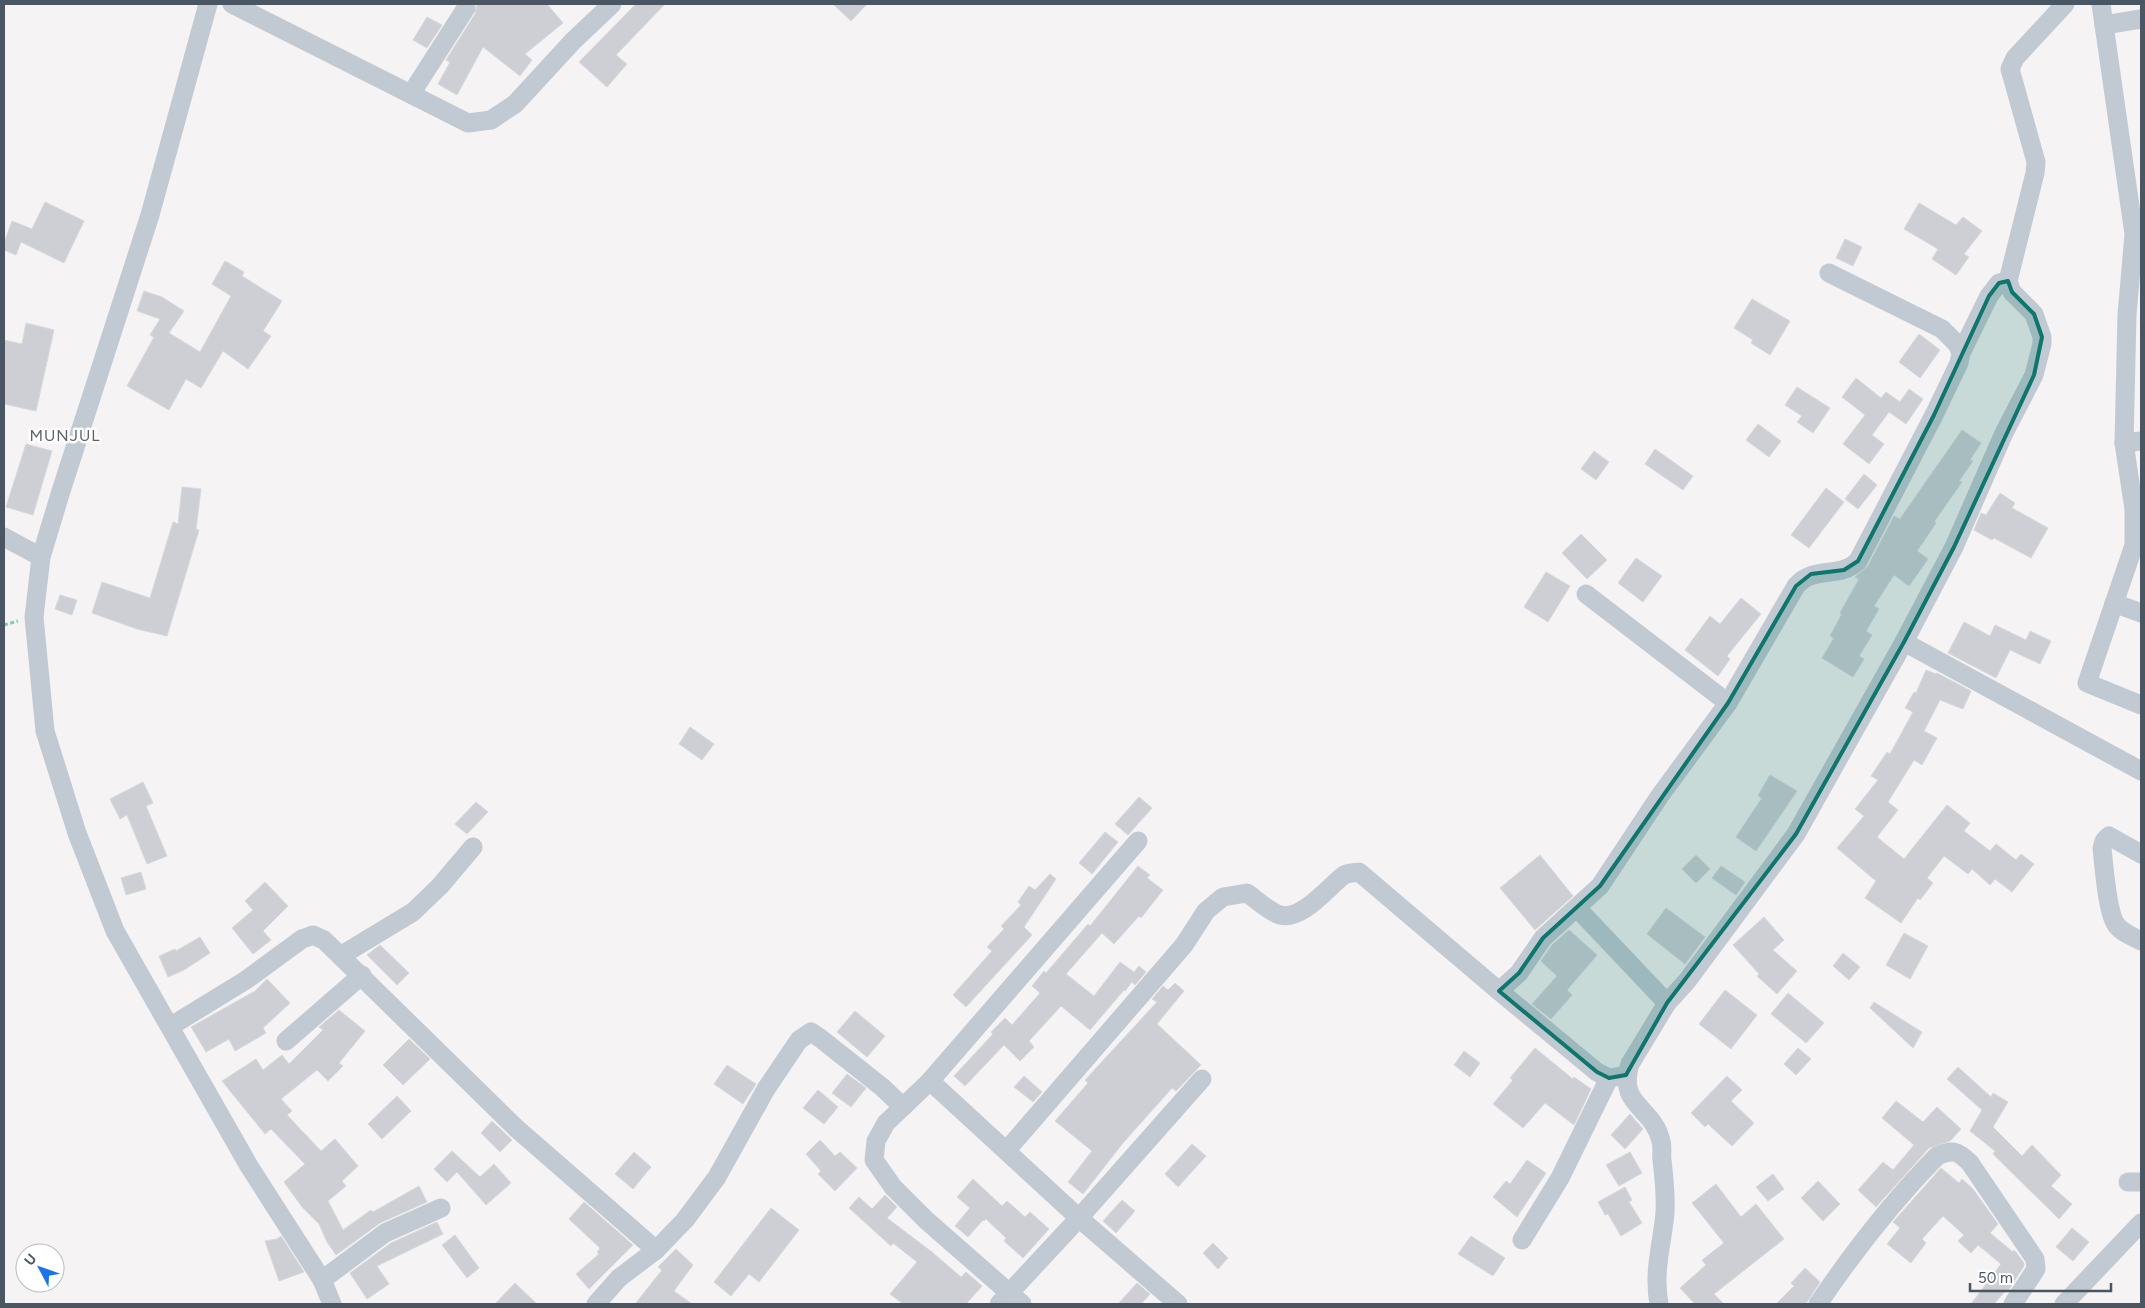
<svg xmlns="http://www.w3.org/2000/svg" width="2145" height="1308" font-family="Figtree,sans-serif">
<rect width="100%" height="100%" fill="#f5f3f3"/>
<!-- building -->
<g fill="#cdcfd5" stroke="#d7d9de">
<path d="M477,4H547L563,23L525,54L532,60L520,76L483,47L457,95L438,84L450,62L446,60L475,14Z"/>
<path d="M636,4H665L616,55L627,64L607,87L579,62Z"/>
<path d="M833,4H867L851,21Z"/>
<path d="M427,17L442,25L427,48L413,40Z"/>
<path d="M45,202L84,221L64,263L21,242L16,255L4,250V243L12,221L32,229Z"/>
<path d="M1919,203L1956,225L1963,217L1982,231L1964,254L1969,257L1956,275L1932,259L1938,249L1904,229Z"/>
<path d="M1845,239L1862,247L1853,266L1836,258Z"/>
<path d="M225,261L244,272L242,276L282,301L263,331L271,336L248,369L223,351L201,388L186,379L169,410L127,386L154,337L150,335L160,319L137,311L144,291L162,297L184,311L169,333L200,352L231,296L212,284Z"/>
<path d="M1752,299L1790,321L1770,355L1751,343L1753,340L1734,328Z"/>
<path d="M26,323L54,330L36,411L4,404V340L22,344Z"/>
<path d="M1919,334L1940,350L1920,378L1899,362Z"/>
<path d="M1856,378L1881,398L1886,392L1900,402L1909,389L1923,399L1906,424L1889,412L1872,435L1884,444L1869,464L1843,444L1865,415L1842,397Z"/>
<path d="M1797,387L1830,408L1813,433L1797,422L1802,416L1785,405Z"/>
<path d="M1758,424L1781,441L1769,457L1746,440Z"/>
<path d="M1962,430L1981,443L1970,460L1973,461L1959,481L1962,482L1934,522L1936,523L1917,551L1928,559L1909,586L1894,575L1874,606L1879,609L1866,631L1872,635L1859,656L1864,659L1853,677L1822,658L1834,638L1830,636L1842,614L1840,613L1859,579L1855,577L1868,566L1894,516L1900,519Z"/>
<path d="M26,444L52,451L33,515L6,507Z"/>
<path d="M1655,449L1693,476L1683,490L1645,464Z"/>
<path d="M1594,451L1609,462L1596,480L1581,469Z"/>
<path d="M1864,474L1877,485L1858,509L1845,499Z"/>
<path d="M182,487L201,489L196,529L199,530L167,636L137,629L92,613L102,582L150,598L173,522L178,524Z"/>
<path d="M1826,488L1844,502L1809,548L1791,535Z"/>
<path d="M2000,493L2015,503L2012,508L2048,528L2031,558L1994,538L1992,540L1974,530L1981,513L1986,515Z"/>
<path d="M1581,534L1607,560L1587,579L1562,553Z"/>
<path d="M1636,558L1662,576L1643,602L1618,583Z"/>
<path d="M1546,572L1570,586L1548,622L1524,607Z"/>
<path d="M60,595L77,600L72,615L55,609Z"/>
<path d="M1741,598L1761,614L1727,656L1730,659L1718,676L1685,650L1710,616L1720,624Z"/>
<path d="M1964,622L1990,636L1995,625L2026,640L2030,631L2051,641L2040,664L2010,650L1996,678L1948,653Z"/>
<path d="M1926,670L1936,674L1937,673L1971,691L1963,709L1940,700L1924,731L1937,738L1922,765L1914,760L1888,802L1898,810L1877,837L1904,859L1947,805L1970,823L1964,831L1990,851L1996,844L2016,860L2021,854L2034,864L2012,892L1995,879L1990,885L1972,869L1968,874L1944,856L1927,878L1933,883L1920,900L1918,898L1901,923L1865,898L1876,881L1837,848L1864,816L1855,809L1878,780L1871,776L1887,752L1890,754L1913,712L1905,708L1914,692L1916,693Z"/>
<path d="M690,727L714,744L702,760L679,744Z"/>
<path d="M1770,775L1797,791L1756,851L1736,837L1762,798L1758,796Z"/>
<path d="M143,782L153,803L146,806L167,856L147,864L127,815L120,819L110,799Z"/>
<path d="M1139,797L1152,808L1128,835L1115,824Z"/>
<path d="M476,802L488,812L467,834L455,824Z"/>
<path d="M1105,832L1118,842L1092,874L1079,863Z"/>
<path d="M1540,855L1573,896L1535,930L1500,888Z"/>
<path d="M1696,855L1710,869L1696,883L1682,869Z"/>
<path d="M1138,866L1150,875L1147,878L1163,890L1141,918L1139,916L1114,944L1102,933L1066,974L1094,996L1120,962L1134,972L1139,966L1146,972L1135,985L1132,982L1125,991L1124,990L1090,1030L1061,1006L1029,1041L1034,1047L1020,1061L1004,1045L965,1086L954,1076L993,1034L991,1032L1005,1018L1012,1025L1040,993L1032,986L1044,971L1046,973L1088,924L1090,926Z"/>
<path d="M1721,866L1745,882L1736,895L1712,878Z"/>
<path d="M141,872L146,889L126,895L121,878Z"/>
<path d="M1050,874L1056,879L1024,927L1032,935L966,1007L953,995L992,951L987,947L1004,929L1001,926L1021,905L1018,902L1029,886L1035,890Z"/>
<path d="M265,882L288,906L263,931L271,940L253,954L232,928L253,910L245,901Z"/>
<path d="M1666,908L1705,937L1685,964L1647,934Z"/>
<path d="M1764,917L1784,940L1773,950L1797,971L1777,994L1757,976L1759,974L1733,945Z"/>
<path d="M1569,930L1597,955L1567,990L1572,995L1551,1019L1532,1004L1557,976L1541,961L1552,945Z"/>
<path d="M1904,933L1928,946L1910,979L1886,965Z"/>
<path d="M200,937L210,953L184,970L168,977L159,956L175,949L176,951Z"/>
<path d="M380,945L409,973L397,985L367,955Z"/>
<path d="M1843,953L1860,967L1849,980L1833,966Z"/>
<path d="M267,979L290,1003L263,1028L266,1033L235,1051L229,1039L206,1052L191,1027L255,991Z"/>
<path d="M1175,983L1184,991L1157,1024L1201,1065L1176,1091L1172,1088L1123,1143L1083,1194L1068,1182L1092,1151L1055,1121L1088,1083L1085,1080L1157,1002L1152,999L1163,986L1168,990Z"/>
<path d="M1725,990L1757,1015L1731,1049L1699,1024Z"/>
<path d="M1788,993L1824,1023L1806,1043L1771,1014Z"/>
<path d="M1874,1002L1922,1032L1913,1048L1870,1008Z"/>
<path d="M339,1010L365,1031L339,1063L343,1066L328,1081L317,1070L281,1099L292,1111L287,1115L321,1151L335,1139L358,1166L342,1181L346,1186L328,1201L343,1230L371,1210L373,1212L419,1186L427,1202L380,1223L336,1255L327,1242L319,1224L302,1207L284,1182L305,1164L271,1129L265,1134L222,1081L256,1059L263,1070L282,1055L289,1064L323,1030L319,1027Z"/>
<path d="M855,1011L885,1036L867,1057L837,1032Z"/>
<path d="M409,1039L430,1059L403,1085L383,1065Z"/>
<path d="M1535,1048L1573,1079L1574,1077L1591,1089L1574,1125L1545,1103L1523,1128L1493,1104L1513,1080L1510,1078Z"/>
<path d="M1798,1048L1811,1059L1796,1075L1784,1064Z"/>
<path d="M1464,1051L1480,1063L1470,1077L1454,1065Z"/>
<path d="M727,1065L756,1084L743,1104L714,1084Z"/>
<path d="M1958,1067L1991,1097L1993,1093L2008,1102L1993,1127L2022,1156L2032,1145L2061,1175L2051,1186L2072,1204L2059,1219L1993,1154L1995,1151L1970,1131L1982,1110L1947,1079Z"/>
<path d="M847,1074L866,1088L851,1107L832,1093Z"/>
<path d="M1024,1076L1042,1092L1033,1102L1014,1087Z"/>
<path d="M1727,1076L1742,1090L1731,1101L1754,1123L1732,1146L1708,1124L1705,1127L1691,1113Z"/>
<path d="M818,1090L838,1107L824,1124L803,1108Z"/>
<path d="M397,1096L411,1111L382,1139L368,1124Z"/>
<path d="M1896,1101L1923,1122L1937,1107L1961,1129L1950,1141L1929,1148L1876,1207L1858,1190L1883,1162L1893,1170L1914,1145L1882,1118Z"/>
<path d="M1630,1114L1643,1129L1625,1149L1611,1135Z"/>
<path d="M492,1121L512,1140L500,1152L481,1133Z"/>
<path d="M820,1140L835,1156L840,1152L857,1168L835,1191L818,1174L821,1171L806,1154Z"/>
<path d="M1192,1144L1206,1156L1178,1187L1165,1174Z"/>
<path d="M452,1151L480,1177L494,1164L511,1183L486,1205L457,1172L447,1182L434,1169Z"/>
<path d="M634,1152L651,1167L633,1189L615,1174Z"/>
<path d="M1630,1152L1642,1173L1619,1186L1606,1165Z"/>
<path d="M1527,1160L1546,1173L1517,1217L1493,1197L1506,1181L1510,1184Z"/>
<path d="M1941,1168L1959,1183L1962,1179L1973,1189L1998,1224L1990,1233L2013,1252L2014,1250L2016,1252L2024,1263V1266L2008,1291L2007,1289L1994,1304H1971L2001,1264L1978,1245L1971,1253L1958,1241L1964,1235L1943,1216L1922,1239L1926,1243L1911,1263L1887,1244L1900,1228L1893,1222Z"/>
<path d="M1773,1174L1784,1189L1768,1201L1756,1187Z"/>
<path d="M973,1179L1002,1206L1007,1201L1025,1217L1030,1212L1049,1229L1023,1258L1004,1241L1006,1238L986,1219L984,1221L983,1220L968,1237L955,1226L970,1208L957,1197Z"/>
<path d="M1818,1181L1840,1204L1823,1221L1801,1198Z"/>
<path d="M1716,1184L1741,1217L1756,1204L1784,1239L1714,1294L1724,1304H1695L1680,1288L1706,1265L1702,1260L1724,1243L1692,1203Z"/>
<path d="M1625,1187L1632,1200L1629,1202L1642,1223L1621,1236L1608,1214L1605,1215L1598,1202Z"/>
<path d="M885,1195L897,1207L887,1218L932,1252L961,1277L966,1272L982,1286L966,1304H903L890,1294L917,1262L893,1243L891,1246L849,1208L859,1197L872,1209Z"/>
<path d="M1122,1200L1135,1211L1116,1233L1103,1221Z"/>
<path d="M584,1202L633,1245L589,1289L576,1274L599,1254L597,1252L600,1248L569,1219Z"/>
<path d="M771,1208L799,1230L759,1282L749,1274L731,1296L714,1282Z"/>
<path d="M437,1222L443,1234L377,1266L389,1284L367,1299L350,1273L391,1243Z"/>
<path d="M2072,1228L2089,1242L2073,1261L2056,1247Z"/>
<path d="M455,1235L479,1268L467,1278L442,1245Z"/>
<path d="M281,1236L304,1272L279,1281L265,1241L277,1239Z"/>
<path d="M1471,1236L1505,1258L1493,1276L1458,1254Z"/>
<path d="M1213,1243L1228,1258L1218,1269L1203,1253Z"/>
<path d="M676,1249L693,1265L674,1291L692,1304H635L662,1270L658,1267Z"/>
<path d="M1805,1268L1820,1282L1807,1302L1805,1304H1776L1794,1286L1791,1283Z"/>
<path d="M515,1283L537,1304H495Z"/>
<path d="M1137,1283L1150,1294L1141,1304H1118Z"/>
</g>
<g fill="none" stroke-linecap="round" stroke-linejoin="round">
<!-- path -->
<path stroke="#7ad0a6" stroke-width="3" stroke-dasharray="4 2.5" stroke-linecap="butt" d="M4,625L18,621"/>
<!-- minor -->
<g stroke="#c1cad2" stroke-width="19">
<path d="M208,4L150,215L61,491L41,557L34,617L45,731L77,833L115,931L249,1166L322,1280L332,1304"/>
<path d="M232,4L468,123L491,120L515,104L573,41L612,4"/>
<path d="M2101,4L2134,234L2127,315L2124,443L2134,509V545L2087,683L2141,705"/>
<path d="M2104,25L2141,19"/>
<path d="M411,94L466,8"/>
<path d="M1961,353L1989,296L1999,283L2008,281"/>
<path d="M2124,443L2141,441"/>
<path d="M4,537L41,557"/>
<path d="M1586,594L1728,703"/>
<path d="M2114,603L2141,613"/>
<path d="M1904,642L2141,771"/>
<path d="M2141,854L2109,836L2104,841L2102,848C2104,866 2107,909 2115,923C2120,932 2132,936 2141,941"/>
<path d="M1577,908L1667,1003"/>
<path d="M342,955L413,912L440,886L473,847"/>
<path d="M171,1026L246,980L302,939L313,935L324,940L516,1128L656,1250"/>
<path d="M286,1041L362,975"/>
<path d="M1626,1075L1609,1078L1597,1072L1499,991L1519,973L1543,938L1600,886L1659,797L1728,703L1796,586C1814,565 1840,579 1858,561L1934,415L1959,363L1961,353L1957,344L1942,329L1829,273"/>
<path d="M930,1081L1079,1218L1178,1304"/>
<path d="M1007,1150L1184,945L1206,911L1223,897L1247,893C1256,899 1269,912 1280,915C1302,921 1328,887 1344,875C1348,873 1354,873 1359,872L1499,991"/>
<path d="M2128,1182H2141"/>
<path d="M1522,1240L1560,1178L1609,1078"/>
<path d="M322,1280L385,1233L441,1208"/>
<path d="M596,1304L619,1278L656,1250L685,1220L717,1177L766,1089L799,1040L811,1032L820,1038L882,1087L903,1107"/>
<path d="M999,1304L1079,1218L1202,1079"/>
<path d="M1022,1304L926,1220L893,1187L874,1160L876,1141L886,1123L930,1081L1138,841"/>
<path d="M1659,1304C1653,1271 1662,1245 1665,1213C1666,1196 1664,1177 1662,1160C1661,1154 1663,1147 1661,1141C1653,1106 1617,1106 1630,1064L1667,1003L1687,981L1796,834L1904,642L1954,547L2004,433L2034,375L2042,344V337L2034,314L2012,292L2008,281L2035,173L2036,162L2010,69L2015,58L2065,4"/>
<path d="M1818,1304C1854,1251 1892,1202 1937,1156C1953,1149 1958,1151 1970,1163L2035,1259L2036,1269L2013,1304"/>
<path d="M2064,1304L2141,1223"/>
</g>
</g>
<!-- marked area -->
<path fill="#0f766e" fill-opacity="0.2" stroke="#0f766e" stroke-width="4" stroke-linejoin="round" d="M2008,281L2012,292L2034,314L2042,337L2034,375L1954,547L1904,642L1796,834L1667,1003L1626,1075L1609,1078L1597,1072L1499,991L1519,973L1543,938L1600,886L1728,703L1796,586L1811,574L1844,570L1858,561L1934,415L1989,296L1999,283Z"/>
<g text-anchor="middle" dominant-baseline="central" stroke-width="5" stroke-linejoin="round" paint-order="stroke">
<!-- quarter labels -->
<g font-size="16" letter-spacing="1" fill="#5f6368" stroke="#fff">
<text x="65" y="435">MUNJUL</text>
</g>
</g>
<!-- border -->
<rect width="2145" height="1308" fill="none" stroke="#4a5661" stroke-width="10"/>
<!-- north arrow -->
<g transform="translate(40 1268) rotate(311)"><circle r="24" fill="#ffffff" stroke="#b7bbc0"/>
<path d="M0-4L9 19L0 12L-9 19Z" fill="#1a73e8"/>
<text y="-8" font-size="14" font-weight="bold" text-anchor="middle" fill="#4a5661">U</text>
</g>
<!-- scale -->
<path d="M1970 1283v8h141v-8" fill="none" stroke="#4a5661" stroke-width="2.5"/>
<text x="1978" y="1283" font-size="15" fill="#4a5661" stroke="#ffffff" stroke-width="4" paint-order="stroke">50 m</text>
</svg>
